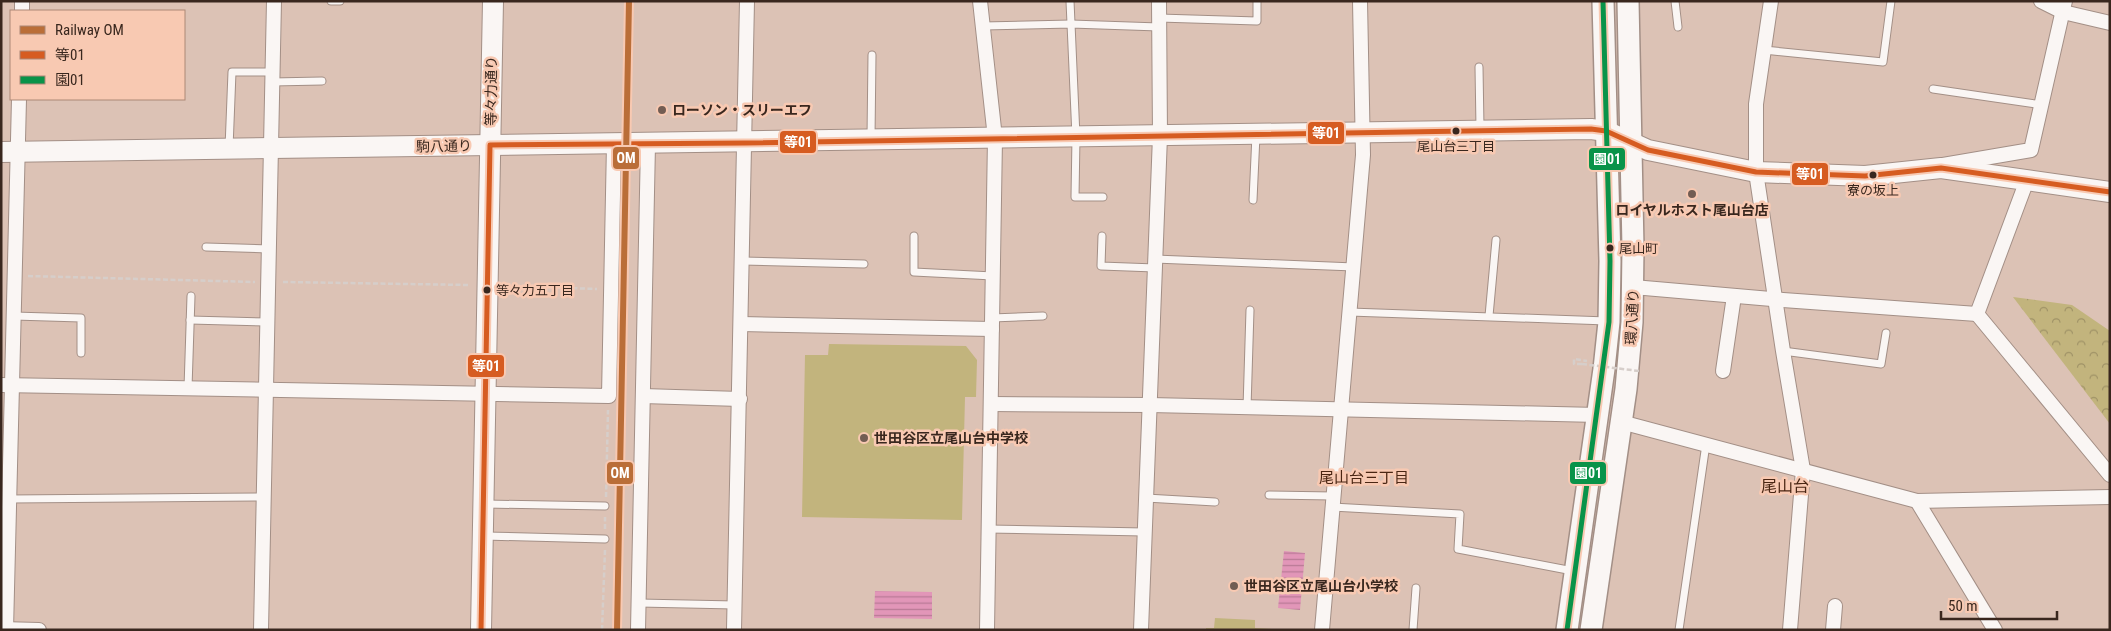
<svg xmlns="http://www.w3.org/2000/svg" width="2111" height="631" font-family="'Roboto Condensed','Noto Sans JP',sans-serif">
<defs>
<pattern id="forest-crowns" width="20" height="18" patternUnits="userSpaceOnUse" patternTransform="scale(1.25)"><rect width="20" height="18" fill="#c2b47d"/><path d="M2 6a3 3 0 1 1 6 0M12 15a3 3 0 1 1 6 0" fill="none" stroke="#9f9266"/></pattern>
<pattern id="water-rules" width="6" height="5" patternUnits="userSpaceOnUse" patternTransform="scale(1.25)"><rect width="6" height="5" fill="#e296b8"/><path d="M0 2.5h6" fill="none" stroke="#b87a95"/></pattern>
</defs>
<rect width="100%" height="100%" fill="#dcc2b5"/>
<!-- forest -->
<path fill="url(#forest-crowns)" d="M2013,297L2072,305L2110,331V424Z"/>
<!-- green -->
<g fill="#c2b47d">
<path d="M829,344L966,346L977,360L976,397H965L962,520L802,517L805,355H828Z"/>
<path d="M1215,618L1255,620V628L1286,630H1206V628H1214Z"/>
</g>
<!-- water -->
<g fill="url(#water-rules)">
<path d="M1284,551L1305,553L1300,610L1278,608Z"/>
<path d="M875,591L932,592V619L874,618Z"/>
</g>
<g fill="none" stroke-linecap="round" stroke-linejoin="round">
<defs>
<g id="lane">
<path d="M331,1H340"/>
<path d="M1070,1L1076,137L1075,197H1103"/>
<path d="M1675,1L1678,27"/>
<path d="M1159,18L1257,21V1"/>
<path d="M983,26L1071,24L1159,27"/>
<path d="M1764,50L1883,62L1891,1"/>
<path d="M1479,67L1480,128"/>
<path d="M272,82L322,81"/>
<path d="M1933,89L2042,105"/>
<path d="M871,137L872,55"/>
<path d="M229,148L232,72H272"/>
<path d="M1253,200L1256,135"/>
<path d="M914,236V272L993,276"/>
<path d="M1102,236L1101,266L1155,268"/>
<path d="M206,247L269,249"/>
<path d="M1155,259L1354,267"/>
<path d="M743,261L864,264"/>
<path d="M1350,312L1607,321"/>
<path d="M14,316L81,318V353"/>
<path d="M1489,316L1496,240"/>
<path d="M992,318L1043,316"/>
<path d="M190,320L268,322"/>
<path d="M1783,351L1881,364L1886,333"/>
<path d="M188,388L191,296"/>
<path d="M1247,408L1250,310"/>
<path d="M1269,495L1333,496"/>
<path d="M1146,498L1215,502"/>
<path d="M10,499L264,497"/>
<path d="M486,504L605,506"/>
<path d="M1332,507L1460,514L1458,549L1573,571"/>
<path d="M988,529L1144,532"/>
<path d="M485,536L605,539"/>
<path d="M639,603L735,605"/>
<path d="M1413,630L1416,588"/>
<path d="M1679,630L1706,444"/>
</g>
<g id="street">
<path d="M980,1L995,138L987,630"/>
<path d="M1771,1L1756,104V172L1783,351L1803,470L1790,630"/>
<path d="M2041,1L2063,12L2110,23"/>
<path d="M22,11V1"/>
<path d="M1943,165L2031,150L2065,1"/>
<path d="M2027,180L1977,314L2110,475"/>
<path d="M1633,287L1783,300L1977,314"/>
<path d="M741,324L992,329"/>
<path d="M1723,371L1734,296"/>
<path d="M1,385L609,396L614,144"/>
<path d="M643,396L740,399"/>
<path d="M991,404L1150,405L1598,415"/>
<path d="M1621,422L1917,501L2110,497"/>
<path d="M1917,501L1995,630"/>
<path d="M1,629L39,630"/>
<path d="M6,630L19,99"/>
<path d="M261,630L274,1"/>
<path d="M638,630L648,144"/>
<path d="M734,630L747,1"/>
<path d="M1141,630L1160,136L1159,1"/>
<path d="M1322,630L1363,155L1360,1"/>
<path d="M1833,630L1835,606"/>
</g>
<g id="secondary">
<path d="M1,152L1591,129L1606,131L1648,150L1756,172L1865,176L1941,168L2110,192"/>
<path d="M481,630L493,1"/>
</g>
<g id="primary">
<path d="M1567,630L1604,369L1609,322L1610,261L1603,1"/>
<path d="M1591,630L1626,389L1632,322L1633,248L1628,1"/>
</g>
</defs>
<!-- lane casing -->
<use href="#lane" stroke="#a38f86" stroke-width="9"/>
<!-- street casing -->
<use href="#street" stroke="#a38f86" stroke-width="16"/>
<!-- secondary casing -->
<use href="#secondary" stroke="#a38f86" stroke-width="22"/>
<!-- primary casing -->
<use href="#primary" stroke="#a38f86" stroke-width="24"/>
<!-- path -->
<g stroke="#d6ceca" stroke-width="2.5" stroke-dasharray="5 2.5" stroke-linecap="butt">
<path d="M28,276L255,282"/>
<path d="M283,282L470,285"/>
<path d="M505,286L597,289"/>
<path d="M1582,364H1574V359L1587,361"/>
<path d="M606,497L608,410"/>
<path d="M605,529V517"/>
<path d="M602,630L605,550"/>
</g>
<!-- lane -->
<use href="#lane" stroke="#faf6f4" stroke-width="7"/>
<!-- street -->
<use href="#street" stroke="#faf6f4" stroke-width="14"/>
<!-- secondary -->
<use href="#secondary" stroke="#faf6f4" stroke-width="20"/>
<!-- primary -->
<use href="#primary" stroke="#faf6f4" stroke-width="21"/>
<!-- path-bridge -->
<path stroke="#d6ceca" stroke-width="2.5" stroke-dasharray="5 2.5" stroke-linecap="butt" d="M1582,364L1639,371"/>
<defs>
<path id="bus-1" d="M481,630L490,145L745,143L1591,129L1606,131L1648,150L1756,172L1865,176L1941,168L2110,192"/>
<path id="bus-2" d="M1567,630L1609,322L1610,261L1603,1"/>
</defs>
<!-- bus-1 casing -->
<use href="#bus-1" stroke="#f8c9b2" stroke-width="9"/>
<!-- bus-2 casing -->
<use href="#bus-2" stroke="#f8c9b2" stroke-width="9"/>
<!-- bus-1 -->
<use href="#bus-1" stroke="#d65c21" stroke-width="5"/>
<!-- bus-2 -->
<use href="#bus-2" stroke="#099349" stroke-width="5"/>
<defs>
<path id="rail-1" d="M617,630L629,1"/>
</defs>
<!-- rail-1 casing -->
<use href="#rail-1" stroke="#f8c9b2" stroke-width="10"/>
<!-- rail-1 -->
<use href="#rail-1" stroke="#ba6e38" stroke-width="6"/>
</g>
<!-- markers -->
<g fill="#725d53" stroke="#f8c9b2" stroke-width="2">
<circle cx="662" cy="110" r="5"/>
<circle cx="1692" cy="194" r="5"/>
<circle cx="864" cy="438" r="5"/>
<circle cx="1234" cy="586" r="5"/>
</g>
<g fill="#39271e" stroke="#f8c9b2" stroke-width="2">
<circle cx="1456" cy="131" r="4.5"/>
<circle cx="1873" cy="175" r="4.5"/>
<circle cx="1610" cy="248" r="4.5"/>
<circle cx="487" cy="290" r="4.5"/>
</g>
<g text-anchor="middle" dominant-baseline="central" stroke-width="5" stroke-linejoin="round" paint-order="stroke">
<!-- bus labels -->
<g font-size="13" fill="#39271e" stroke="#f8c9b2">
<text x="1456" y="146">尾山台三丁目</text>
<text x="1873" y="190">寮の坂上</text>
<text x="1619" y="248" text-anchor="start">尾山町</text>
<text x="496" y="290" text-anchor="start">等々力五丁目</text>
</g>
<!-- street labels -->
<g font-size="14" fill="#39271e" stroke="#f8c9b2">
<text transform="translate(491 91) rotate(-89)">等々力通り</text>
<text transform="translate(444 146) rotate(-1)">駒八通り</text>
<text transform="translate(1632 317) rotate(-87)">環八通り</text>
</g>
<!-- poi labels -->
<g font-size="14" font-weight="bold" fill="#39271e" stroke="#f8c9b2" text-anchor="start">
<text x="672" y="110">ローソン・スリーエフ</text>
<text x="1692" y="210" text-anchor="middle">ロイヤルホスト尾山台店</text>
<text x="874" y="438">世田谷区立尾山台中学校</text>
<text x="1244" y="586">世田谷区立尾山台小学校</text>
</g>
<!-- neighbourhood labels -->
<g font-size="15" fill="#4a2613" stroke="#f8c9b2">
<text x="1364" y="478">尾山台三丁目</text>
</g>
<!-- quarter labels -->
<g font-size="16" fill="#4a2613" stroke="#f8c9b2">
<text x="1785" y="486">尾山台</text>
</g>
</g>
<g stroke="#f8c9b2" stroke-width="2">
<rect x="1307" y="121" width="38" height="24" rx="5" fill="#d65c21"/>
<rect x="779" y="130" width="38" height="24" rx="5" fill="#d65c21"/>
<rect x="612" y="146" width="28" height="24" rx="5" fill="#ba6e38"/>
<rect x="1588" y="147" width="38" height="24" rx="5" fill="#099349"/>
<rect x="1791" y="162" width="38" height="24" rx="5" fill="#d65c21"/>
<rect x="467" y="354" width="38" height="24" rx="5" fill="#d65c21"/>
<rect x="606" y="461" width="28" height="24" rx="5" fill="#ba6e38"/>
<rect x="1569" y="461" width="38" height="24" rx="5" fill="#099349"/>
</g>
<g font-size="14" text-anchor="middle" font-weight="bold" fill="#fff">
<text x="1326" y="138">等01</text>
<text x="798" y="147">等01</text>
<text x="626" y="163">OM</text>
<text x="1607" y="164">園01</text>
<text x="1810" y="179">等01</text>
<text x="486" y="371">等01</text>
<text x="620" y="478">OM</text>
<text x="1588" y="478">園01</text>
</g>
<!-- border -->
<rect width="2111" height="631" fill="none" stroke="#39271e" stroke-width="5"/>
<!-- legend -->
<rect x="10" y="10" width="175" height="90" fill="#f8c9b2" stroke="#ac8877"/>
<rect x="20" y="26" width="25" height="8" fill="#ba6e38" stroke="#ac8877"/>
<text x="55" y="35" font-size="15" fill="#39271e">Railway OM</text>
<rect x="20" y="51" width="25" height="8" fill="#d65c21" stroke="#ac8877"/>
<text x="55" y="60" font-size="15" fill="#39271e">等01</text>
<rect x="20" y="76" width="25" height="8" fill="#099349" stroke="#ac8877"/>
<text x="55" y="85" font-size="15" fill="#39271e">園01</text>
<!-- scale -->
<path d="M1941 611v8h116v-8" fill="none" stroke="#39271e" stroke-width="2.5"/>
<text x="1948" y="611" font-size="15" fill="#39271e" stroke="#f8c9b2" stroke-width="4" paint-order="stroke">50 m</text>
</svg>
